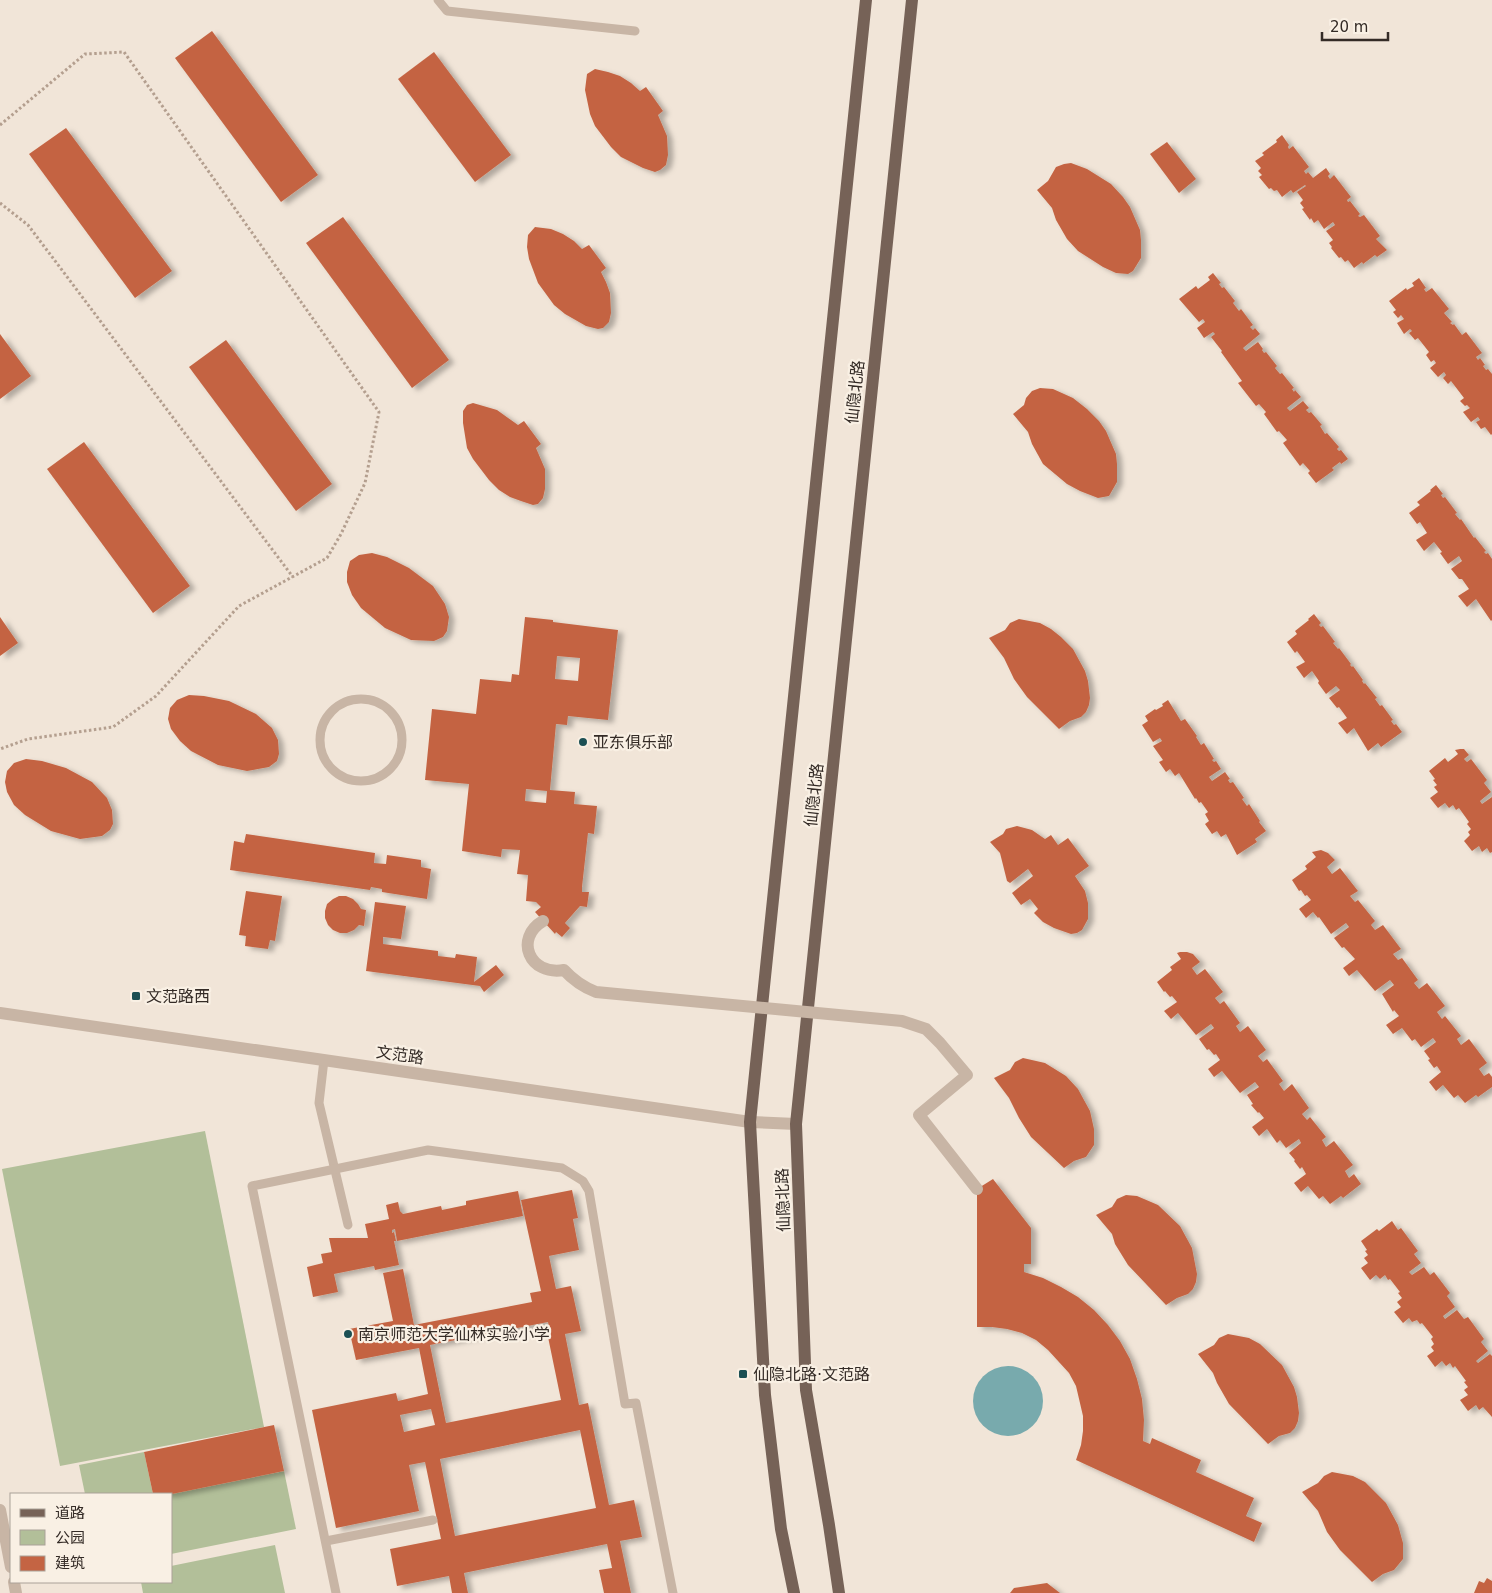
<svg xmlns="http://www.w3.org/2000/svg" width="1492" height="1593" font-family="'DejaVu Sans','Noto Sans SC',sans-serif">
<defs>
<filter id="shadow"><feDropShadow dx="5.5" dy="3" stdDeviation="2.5" flood-color="#0004"/></filter>
</defs>
<rect width="100%" height="100%" fill="#f1e5d8"/>
<!-- green -->
<g fill="#b2bf99">
<path d="M205,1131L264,1427L60,1466L2,1169Z"/>
<path d="M144,1452L153,1494H85L79,1465Z"/>
<path d="M284,1471L296,1529L171,1554V1494Z"/>
<path d="M275,1545L285,1593H143L141,1582H171V1566Z"/>
</g>
<!-- water -->
<circle fill="#78aaad" cx="1008" cy="1401" r="35"/>
<!-- building -->
<g fill="#c46443" fill-rule="evenodd" filter="url(#shadow)">
<path d="M212,31L318,175L281,202L175,58Z"/>
<path d="M434,52L511,155L475,182L398,79Z"/>
<path d="M595,69L608,72L620,76L631,83L640,91L646,87L663,111L658,115L667,136L668,155L666,165L660,170L655,172L643,168L621,157L611,147L595,126L590,114L585,90L587,74Z"/>
<path d="M66,128L172,271L135,298L29,154Z"/>
<path d="M1282,135L1289,145L1288,147L1289,149L1293,146L1309,167L1304,171L1306,174L1308,172L1313,178L1326,168L1330,174L1328,176L1330,179L1334,175L1351,197L1347,200L1348,202L1350,201L1360,214L1358,216L1360,217L1364,215L1380,236L1376,239L1387,250L1377,257L1375,255L1363,264L1362,262L1354,268L1348,260L1345,262L1341,257L1339,258L1331,248L1332,247L1329,243L1333,240L1326,231L1335,225L1333,222L1324,229L1318,220L1314,223L1311,218L1310,220L1302,209L1304,208L1300,203L1303,200L1297,192L1306,186L1305,185L1293,193L1291,190L1282,197L1277,190L1274,191L1271,188L1269,189L1259,177L1262,175L1258,171L1261,168L1255,161L1264,155L1262,153L1277,142L1276,140Z"/>
<path d="M1167,142L1196,179L1179,193L1150,154Z"/>
<path d="M1071,163L1087,169L1111,184L1123,197L1130,207L1140,230L1141,240V258L1133,271L1128,274L1116,273L1103,267L1078,251L1067,239L1056,220L1052,208L1037,190L1048,181L1056,167L1064,164Z"/>
<path d="M343,217L449,360L412,388L306,243Z"/>
<path d="M535,227L551,229L563,234L574,241L582,249L589,245L606,268L601,272L606,282L610,293L611,313L609,322L603,328L598,329L586,326L565,314L554,305L538,283L529,259L527,247L528,235Z"/>
<path d="M1213,273L1221,283L1219,284L1222,288L1224,287L1235,301L1233,303L1239,311L1241,309L1253,325L1250,327L1253,330L1255,328L1260,334L1243,348L1246,351L1258,342L1263,349L1262,350L1264,353L1266,352L1277,366L1275,368L1280,374L1282,373L1294,388L1292,389L1294,392L1295,390L1301,397L1287,408L1290,411L1303,401L1309,408L1306,410L1309,413L1311,412L1322,425L1320,426L1325,434L1327,433L1339,447L1337,449L1339,451L1341,450L1348,459L1341,464L1340,462L1332,468L1334,470L1316,483L1308,473L1310,471L1303,463L1300,466L1283,443L1287,440L1279,431L1277,432L1264,414L1266,412L1259,404L1256,406L1238,383L1242,381L1221,352L1222,351L1211,337L1215,334L1213,332L1204,338L1197,328L1205,322L1203,319L1199,322L1179,299L1196,286L1198,289L1210,280L1208,277Z"/>
<path d="M1419,278L1426,288L1424,289L1426,292L1432,288L1449,309L1444,313L1452,322L1450,323L1453,325L1454,324L1462,335L1466,332L1482,353L1476,357L1478,360L1480,358L1485,365L1483,366L1486,370L1488,369L1492,374V434L1491,435L1485,427L1481,429L1476,422L1480,420L1478,417L1471,422L1463,412L1470,408L1467,405L1465,406L1460,401L1464,398L1451,381L1448,384L1443,378L1446,375L1444,372L1438,377L1430,368L1436,363L1434,360L1431,362L1426,355L1429,352L1418,338L1415,340L1409,333L1412,331L1410,329L1404,334L1397,323L1404,319L1401,315L1398,318L1393,312L1396,310L1389,301L1406,288L1407,290L1414,286L1412,283Z"/>
<path d="M0,334L31,376L0,399Z"/>
<path d="M226,340L332,484L296,511L189,367Z"/>
<path d="M1040,388L1053,389L1073,398L1087,409L1099,421L1106,431L1116,454L1117,464V482L1109,496L1098,498L1080,491L1067,484L1043,464L1032,444L1028,432L1013,414L1024,405L1026,398L1032,391Z"/>
<path d="M473,403L497,410L518,425L524,421L541,444L536,448L545,469V489L543,498L538,504L533,505L521,501L510,497L499,490L489,480L473,459L467,448L463,423V411L467,405Z"/>
<path d="M84,442L190,586L153,613L47,469Z"/>
<path d="M1436,485L1443,494L1441,495L1443,498L1445,497L1457,513L1455,514L1460,520L1461,519L1474,538L1475,537L1486,551L1484,552L1486,554L1488,553L1492,559V620L1491,621L1476,599L1467,607L1458,596L1469,589L1462,579H1459L1451,569L1462,561L1459,556L1448,564L1440,553L1442,552L1434,542L1424,551L1416,540L1427,533L1420,522L1417,524L1409,513L1420,505L1417,502L1431,491L1430,490Z"/>
<path d="M372,553L387,557L409,568L433,586L445,604L449,617L447,631L443,637L434,641L411,640L385,628L361,608L352,595L347,582V572L350,561L359,555Z"/>
<path d="M1314,614L1321,623L1319,625L1321,627L1323,626L1335,642L1333,643L1338,649L1339,648L1351,664L1350,665L1352,667L1353,666L1363,680L1362,681L1364,684L1365,683L1377,698L1375,699L1380,706L1382,705L1393,720L1391,721L1394,725L1396,724L1402,732L1381,747L1378,743L1368,751L1354,728L1347,734L1338,723L1347,718L1339,707L1337,708L1329,698L1340,690L1336,686L1326,694L1318,683L1319,681L1312,671L1304,678L1296,667L1305,662L1297,651L1295,653L1287,642L1297,634L1295,631L1309,620L1308,619Z"/>
<path d="M0,617L18,643L0,656Z"/>
<path d="M525,617L553,620V622L618,630L608,720L568,716L567,725L556,724L550,790L575,792L574,804L597,806L594,834L588,833L582,887V892H589L587,907L580,906L565,923L570,928L562,937L556,932L555,934L535,912L541,907L536,902L526,901L528,875L517,874L520,850L502,849L501,857L462,851L469,784L425,780L432,709L476,714L480,679L511,682L512,674L519,675ZM557,656L580,658L578,681L555,679ZM526,789L547,791L546,803L525,801Z"/>
<path d="M1019,619L1040,623L1051,629L1061,637L1073,649L1085,671L1088,681L1090,698L1089,705L1086,712L1081,717L1070,721L1059,729L1027,697L1014,679L1004,658L989,638L1005,630L1010,623Z"/>
<path d="M189,695L204,696L229,701L256,714L272,728L278,740L279,754L277,761L269,767L247,771L218,765L191,751L180,741L171,729L168,719L170,708L177,700Z"/>
<path d="M1168,700L1181,721L1185,719L1197,736L1196,737L1201,745L1204,743L1214,759L1212,760L1214,762L1216,761L1221,769L1209,777L1212,781L1225,772L1230,779L1228,780L1230,783L1233,782L1244,798L1242,799L1247,806L1249,804L1260,821L1259,822L1266,831L1255,839L1257,842L1237,855L1226,834L1221,837L1217,831L1212,834L1205,824L1209,821L1205,814L1208,812L1201,802L1199,803L1196,798L1195,799L1179,773L1175,776L1170,769L1166,772L1159,762L1163,760L1153,746L1162,741L1160,738L1153,742L1142,725L1148,721L1145,716L1155,709L1156,710L1163,706L1162,704Z"/>
<path d="M1460,749H1464L1469,755L1464,759L1467,762L1471,759L1487,780L1484,783L1491,792L1480,801L1482,804L1492,797V852L1490,853L1487,848L1482,852L1479,846L1472,851L1464,841L1470,835L1468,832L1471,829L1467,824L1469,822L1459,808L1456,810L1453,805L1449,808L1445,803L1438,808L1430,798L1438,792L1434,787L1437,785L1433,780L1435,779L1429,771L1445,758L1448,762L1458,754L1455,750Z"/>
<path d="M26,759L42,761L66,768L92,782L107,798L112,810L113,824L110,830L102,836L80,839L51,831L25,815L14,805L7,792L5,782L7,771L14,763Z"/>
<path d="M1017,826L1032,830L1045,839L1051,835L1058,845L1068,838L1089,866L1075,876L1085,891L1088,903V919L1082,930L1077,933L1071,934L1054,928L1043,922L1034,913L1038,909L1030,899L1021,905L1012,893L1033,876L1028,869L1010,883L1007,881L1000,853L990,842L1003,834L1006,829Z"/>
<path d="M246,834L375,853L374,863L386,864L387,855L421,860V867L431,869L427,899L382,892V889L371,887L370,890L230,870L234,841L244,843Z"/>
<path d="M1321,850L1328,853L1335,860L1327,867L1332,874L1340,868L1358,891L1350,896L1355,902L1358,900L1375,921L1371,925L1375,930L1383,925L1401,949L1393,954L1398,960L1402,958L1418,980L1414,983L1419,989L1427,983L1445,1006L1437,1012L1442,1019L1445,1016L1461,1036L1457,1039L1461,1045L1469,1039L1487,1063L1479,1069L1484,1076L1489,1073L1492,1077V1087L1478,1097L1476,1095L1465,1103L1458,1095L1454,1098L1443,1085L1436,1091L1429,1082L1441,1072L1437,1066L1434,1068L1428,1060L1430,1059L1424,1051L1436,1042L1433,1038L1421,1047L1415,1039L1412,1041L1402,1028L1393,1034L1386,1025L1399,1016L1394,1010L1393,1012L1382,994L1394,985L1390,980L1375,991L1357,970L1349,976L1343,968L1355,959L1344,947L1342,948L1334,938L1349,927L1346,923L1331,934L1319,917L1318,918L1313,912L1306,918L1299,909L1311,900L1307,895L1305,896L1301,890L1299,891L1292,880L1307,869L1305,866L1316,857L1312,852Z"/>
<path d="M246,891L282,896L275,941L270,940L268,949L245,946L246,936L239,935Z"/>
<path d="M339,896H346L353,899L358,904L361,909L366,910L364,926L359,925L354,930L347,933H340L333,930L328,925L325,918V911L327,904L333,899Z"/>
<path d="M375,902L406,906L401,939L383,937V944L438,951V956L455,958L456,954L477,957L474,982L496,965L504,975L484,992L480,986L366,971Z"/>
<path d="M1180,952H1187L1193,954L1200,962L1192,968L1197,975L1205,969L1223,992L1215,998L1220,1004L1224,1001L1240,1023L1236,1026L1240,1032L1248,1026L1266,1050L1258,1056L1263,1062L1267,1059L1283,1081L1279,1084L1284,1091L1292,1084L1309,1108L1302,1114L1307,1120L1310,1117L1326,1137L1322,1140L1326,1147L1334,1141L1353,1165L1345,1171L1349,1178L1354,1174L1361,1184L1343,1198L1341,1196L1330,1204L1323,1196L1319,1199L1308,1186L1301,1192L1294,1183L1306,1174L1302,1167L1300,1169L1294,1161L1295,1160L1289,1153L1301,1143L1299,1139L1286,1148L1280,1140L1277,1143L1267,1129L1259,1136L1252,1127L1264,1118L1259,1112L1258,1113L1251,1105L1253,1104L1247,1095L1259,1087L1255,1082L1240,1093L1222,1071L1214,1077L1208,1069L1220,1060L1216,1054L1214,1055L1209,1049L1207,1050L1199,1039L1214,1028L1211,1024L1196,1035L1178,1013L1171,1019L1164,1011L1177,1002L1172,996L1170,997L1165,991L1164,992L1157,982L1172,970L1170,967L1181,959L1177,953Z"/>
<path d="M1023,1058L1045,1063L1066,1076L1078,1089L1090,1111L1094,1129V1145L1086,1157L1074,1161L1064,1168L1031,1137L1019,1118L1009,1098L994,1078L1010,1070L1015,1062Z"/>
<path d="M993,1179L1031,1228V1264H1024V1272L1043,1278L1061,1287L1078,1297L1094,1310L1108,1325L1120,1341L1130,1359L1137,1379L1142,1399L1144,1420L1143,1441L1150,1444L1152,1438L1201,1460L1196,1472L1254,1498L1246,1516L1262,1523L1254,1542L1076,1460L1081,1445L1083,1431V1416L1076,1386L1069,1373L1048,1350L1036,1340L1022,1333L1007,1329L992,1327H977V1189Z"/>
<path d="M572,1190L578,1218L573,1219L579,1250L549,1256L556,1289L571,1286L581,1331L565,1334L579,1405L588,1403L609,1505L634,1500L642,1537L620,1541L631,1593H604L599,1570L612,1568L607,1544L464,1573L468,1593H452L449,1576L397,1586L390,1549L441,1539L425,1462L409,1465L419,1511L336,1528L312,1410L396,1393L398,1401L428,1394L419,1348L356,1360L349,1329L393,1321L383,1273L403,1269L414,1325L532,1302L530,1293L541,1291L521,1200ZM548,1322L551,1336L548,1337L561,1400L446,1423L430,1345ZM431,1409L435,1425L404,1432L400,1415ZM580,1430L596,1508L455,1536L440,1459Z"/>
<path d="M518,1191L523,1216L397,1241L395,1229L392,1230V1233L394,1232L396,1241H394L399,1265L375,1270L374,1266L334,1274L338,1292L313,1297L307,1267L323,1263L321,1254L332,1252L329,1238H368L365,1224L389,1219L386,1205L398,1202L400,1211L403,1214L441,1206L442,1210L466,1205V1201Z"/>
<path d="M1126,1195L1137,1196L1158,1205L1180,1226L1192,1248L1197,1274L1196,1282L1193,1289L1188,1294L1177,1298L1166,1305L1128,1265L1115,1244L1112,1234L1096,1215L1112,1207L1117,1199Z"/>
<path d="M1392,1221L1398,1230L1401,1228L1418,1251L1414,1254L1421,1263L1409,1272L1412,1275L1424,1267L1430,1275L1434,1272L1450,1293L1447,1296L1455,1307L1443,1316L1445,1319L1457,1310L1464,1319L1468,1317L1484,1339L1481,1342L1488,1351L1476,1361L1478,1363L1490,1354L1492,1356V1417L1483,1407L1479,1410L1476,1405L1468,1411L1460,1400L1468,1395L1464,1390L1468,1387L1464,1382L1466,1381L1455,1366L1453,1368L1450,1363L1446,1366L1442,1361L1435,1367L1427,1356L1434,1351L1431,1347L1434,1344L1431,1339L1433,1337L1422,1323L1420,1324L1417,1320L1412,1322L1409,1318L1403,1323L1394,1312L1401,1307L1397,1302L1402,1298L1398,1293L1400,1292L1390,1279L1388,1280L1385,1275L1380,1279L1376,1275L1370,1280L1361,1268L1368,1263L1364,1258L1368,1255L1365,1251L1367,1250L1361,1241L1377,1229L1379,1231Z"/>
<path d="M1228,1334L1249,1338L1260,1344L1282,1365L1294,1387L1297,1397L1299,1413L1298,1421L1295,1428L1290,1433L1279,1436L1268,1444L1229,1404L1217,1383L1213,1373L1198,1354L1214,1345L1219,1338Z"/>
<path d="M274,1425L284,1471L172,1494H153L144,1452Z"/>
<path d="M1332,1472L1353,1476L1365,1482L1386,1503L1398,1525L1403,1543V1559L1394,1570L1383,1574L1372,1582L1340,1550L1327,1532L1318,1511L1302,1492L1318,1483L1324,1476Z"/>
<path d="M1487,1578L1492,1581V1593H1474L1479,1581L1484,1583Z"/>
<path d="M1047,1583L1060,1593H1010L1014,1588Z"/>
</g>
<g fill="none" stroke-linecap="round" stroke-linejoin="round">
<!-- path -->
<g stroke="#b49f8f" stroke-width="3" stroke-dasharray="2.5 2.5" stroke-linecap="butt">
<path d="M0,125L85,54L124,52L379,412L365,483L341,534L327,558L239,606L156,696L113,727L28,739L0,749"/>
<path d="M0,203L28,225L293,577"/>
</g>
<!-- service -->
<g stroke="#c8b5a5" stroke-width="9">
<path d="M438,0L447,11L635,31"/>
<circle cx="361" cy="740" r="41"/>
<path d="M324,1060L319,1103L348,1225"/>
<path d="M326,1541L433,1520"/>
<path d="M336,1593L252,1186L428,1150L562,1168L583,1181L589,1191L625,1404L636,1403L673,1593"/>
</g>
<!-- minor -->
<g stroke="#c8b5a5" stroke-width="12">
<path d="M0,1013L750,1122L796,1124"/>
<path d="M0,1510L11,1567"/>
<path d="M14,1582L16,1593"/>
</g>
<!-- primary -->
<g stroke="#766257" stroke-width="12">
<path d="M794,1593L781,1529L765,1395L750,1122L866,0"/>
<path d="M839,1593L829,1525L806,1390L796,1124L912,0"/>
</g>
<!-- minor-bridge -->
<path stroke="#c8b5a5" stroke-width="12" d="M543,921C514,938 529,976 564,970C574,981 583,987 596,992L902,1021L926,1029L940,1043L967,1075L919,1115L977,1189"/>
</g>
<!-- markers -->
<g fill="#1c5054" stroke="#f9f0e4" stroke-width="2">
<circle cx="583" cy="742" r="5"/>
<rect x="131" y="991" width="10" height="10" rx="2.5"/>
<circle cx="348" cy="1334" r="5"/>
<rect x="738" y="1369" width="10" height="10" rx="2.5"/>
</g>
<g text-anchor="middle" dominant-baseline="central" stroke-width="4.5" stroke-linejoin="round" paint-order="stroke">
<!-- street labels -->
<g font-size="16" fill="#342b26" stroke="#f9f0e4">
<text transform="translate(855 392) rotate(-84)">仙隐北路</text>
<text transform="translate(814 795) rotate(-84)">仙隐北路</text>
<text transform="translate(400 1055) rotate(8)">文范路</text>
<text transform="translate(783 1200) rotate(-92)">仙隐北路</text>
</g>
<!-- poi labels -->
<g font-size="16" fill="#342b26" stroke="#f9f0e4" text-anchor="start">
<text x="593" y="742">亚东俱乐部</text>
<text x="146" y="996">文范路西</text>
<text x="358" y="1334">南京师范大学仙林实验小学</text>
<text x="753" y="1374">仙隐北路·文范路</text>
</g>
</g>
<!-- legend -->
<rect x="10" y="1493" width="162" height="90" fill="#f9f0e4" stroke="#aaa198"/>
<rect x="20" y="1509" width="25" height="8" fill="#766257" stroke="#aaa198"/>
<text x="55" y="1518" font-size="15" fill="#342b26">道路</text>
<rect x="20" y="1530" width="25" height="15" fill="#b2bf99" stroke="#aaa198"/>
<text x="55" y="1543" font-size="15" fill="#342b26">公园</text>
<rect x="20" y="1556" width="25" height="15" fill="#c46443" stroke="#aaa198"/>
<text x="55" y="1568" font-size="15" fill="#342b26">建筑</text>
<!-- scale -->
<path d="M1322 32v8h66v-8" fill="none" stroke="#342b26" stroke-width="2.5"/>
<text x="1330" y="32" font-size="15" fill="#342b26" stroke="#f9f0e4" stroke-width="4" paint-order="stroke">20 m</text>
</svg>
